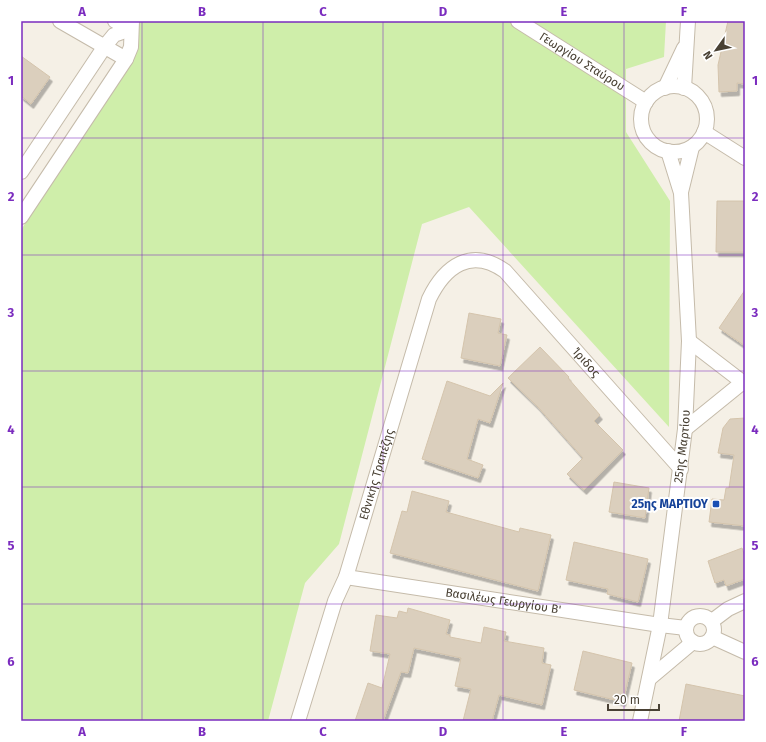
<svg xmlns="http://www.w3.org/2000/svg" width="766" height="742" font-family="'Fira Sans',sans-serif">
<defs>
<filter id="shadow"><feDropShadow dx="2.5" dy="4.5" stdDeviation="0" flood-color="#0004"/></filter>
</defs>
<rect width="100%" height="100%" fill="#f5f0e6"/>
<!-- green -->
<path fill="#cfeeaa" d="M140,21H666L664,57L626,69V132L670,201L669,427L469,207L422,224L339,544L305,583L268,721H21V230L132,60Z"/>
<!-- building -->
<g fill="#dbcfbd" stroke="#d4c4ac" filter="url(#shadow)">
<path d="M728,21H745V84L737,83V91L719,92L718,65Z"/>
<path d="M21,56L50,77L31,104L21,96Z"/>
<path d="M717,201H745V252H716Z"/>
<path d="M745,290V346L719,328Z"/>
<path d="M469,313L501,319L498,333L507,335L500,366L461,358Z"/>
<path d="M540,347L569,377L568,378L600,415L594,421L623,450L584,490L567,474L583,458L538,407L508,378Z"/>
<path d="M447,381L490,396L503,383L490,423L478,419L467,459L483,465L478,478L422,459Z"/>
<path d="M745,418V526L709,522L712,499L724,500L726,488H729L734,455L718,453L723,428L730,419Z"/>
<path d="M614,482L649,488L645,518L609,512Z"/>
<path d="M412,491L449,501L446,512L519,532L520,528L551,535L538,591L390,553L402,511L407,512Z"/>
<path d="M574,542L648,559L638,602L607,594L608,589L566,580Z"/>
<path d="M742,548L745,557V579L726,586L724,580L715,583L708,561Z"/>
<path d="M408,608L450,620L446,634L450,635V637L481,643L484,627L506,632L504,641L544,648L542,663L551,665L542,705L499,695L492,721H463L471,689L455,686L461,658L414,648L408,673L401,672L383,721H355L368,683L382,688L390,654L370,651L376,615L397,618L399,611L407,613Z"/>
<path d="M583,651L632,663L623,702L574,690Z"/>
<path d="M686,684L745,696V721H679Z"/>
</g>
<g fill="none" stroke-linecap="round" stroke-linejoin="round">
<defs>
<g id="street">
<path d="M60,21L126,59"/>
<path d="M115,21L131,29"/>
<path id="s1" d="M518,21L646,102"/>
<circle cx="674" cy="119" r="33"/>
<path d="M665,88L684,48"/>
<path d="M684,88L688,21"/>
<path d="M704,132L745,158"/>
<path d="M21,172L105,46L114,35L131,29"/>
<path d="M681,192L692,147"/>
<path d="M21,217L126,59L131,47L132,21"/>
<path d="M689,341L745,384"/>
<path d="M685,429L743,382"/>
<path id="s2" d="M346,577L660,625L686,628"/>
<circle cx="700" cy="630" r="14"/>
<path d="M712,621L728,609L745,601"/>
<path d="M712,637L745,652"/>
<path d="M649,679L693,642"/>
<path id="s3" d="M298,721L335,601L346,577L429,299C445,266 471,247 505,271L681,469"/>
<path id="s4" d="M640,721L660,625L685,429L689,341L681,193L668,151"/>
</g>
</defs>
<!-- street casing -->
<use href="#street" stroke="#c5bbaa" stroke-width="16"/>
<!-- street -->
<use href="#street" stroke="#fff" stroke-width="14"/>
</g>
<!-- grid -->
<path fill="none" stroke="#7b2cbf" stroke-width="1" stroke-opacity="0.55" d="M142,21V721M263,21V721M383,21V721M503,21V721M624,21V721M21,138H745M21,255H745M21,371H745M21,487H745M21,604H745"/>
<!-- markers -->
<rect fill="#1a4fb4" stroke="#fff" stroke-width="1.5" x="712" y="500" width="8" height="8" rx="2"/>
<g text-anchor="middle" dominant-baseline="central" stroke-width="4" stroke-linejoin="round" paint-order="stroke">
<!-- street labels -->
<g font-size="12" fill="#494134" stroke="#fff">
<text stroke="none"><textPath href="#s1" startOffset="76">Γεωργίου Σταύρου</textPath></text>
<text stroke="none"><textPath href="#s3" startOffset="660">Ίριδος</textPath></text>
<text stroke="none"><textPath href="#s4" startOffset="278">25ης Μαρτίου</textPath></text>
<text stroke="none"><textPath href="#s3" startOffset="259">Εθνικής Τραπέζης</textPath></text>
<text stroke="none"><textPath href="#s2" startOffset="159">Βασιλέως Γεωργίου Β'</textPath></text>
</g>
<!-- transit labels -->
<g font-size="12" font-weight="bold" fill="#164399" stroke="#fff" text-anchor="end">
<text x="708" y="504">25ης ΜΑΡΤΙΟΥ</text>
</g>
</g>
<!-- border -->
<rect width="766" height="742" fill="none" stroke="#ffffff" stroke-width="44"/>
<!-- north arrow -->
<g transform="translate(716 50) rotate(237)" stroke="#ffffff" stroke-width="3" paint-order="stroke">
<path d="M0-3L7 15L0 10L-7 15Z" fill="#494134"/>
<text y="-6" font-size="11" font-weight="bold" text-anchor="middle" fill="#494134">N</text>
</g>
<!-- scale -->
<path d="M608 704v6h51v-6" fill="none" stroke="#494134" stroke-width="2"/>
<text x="614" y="704" font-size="12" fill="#494134" stroke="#ffffff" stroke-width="3" paint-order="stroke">20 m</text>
<rect x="22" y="22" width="722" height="698" fill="none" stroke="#7b2cbf" stroke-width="1.5"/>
<g font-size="13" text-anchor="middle" font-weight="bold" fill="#7b2cbf">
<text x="82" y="16">A</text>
<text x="202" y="16">B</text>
<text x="323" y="16">C</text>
<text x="443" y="16">D</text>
<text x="564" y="16">E</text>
<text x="684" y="16">F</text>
<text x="11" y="85">1</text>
<text x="755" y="85">1</text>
<text x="11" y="201">2</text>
<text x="755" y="201">2</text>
<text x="11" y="317">3</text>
<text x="755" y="317">3</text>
<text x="11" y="434">4</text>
<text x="755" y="434">4</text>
<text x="11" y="550">5</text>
<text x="755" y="550">5</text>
<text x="11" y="666">6</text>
<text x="755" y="666">6</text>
<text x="82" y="736">A</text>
<text x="202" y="736">B</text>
<text x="323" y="736">C</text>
<text x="443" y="736">D</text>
<text x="564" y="736">E</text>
<text x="684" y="736">F</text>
</g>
</svg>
